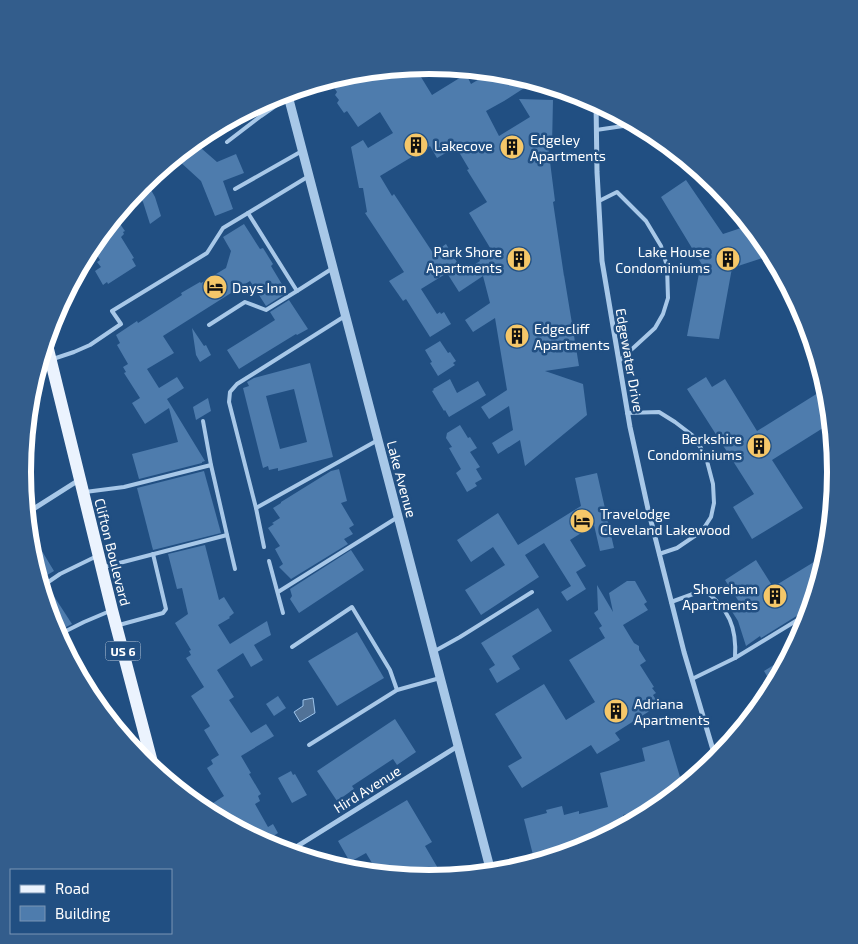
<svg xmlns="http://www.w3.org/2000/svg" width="858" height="944" font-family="'Exo 2',sans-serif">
<rect width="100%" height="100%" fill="#214f82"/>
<!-- water -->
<path fill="#517297" stroke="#9cc3ea" d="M313,698L315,713L300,722L294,712L303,706V700Z"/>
<!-- building -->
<g fill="#4e7cad" fill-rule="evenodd">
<path d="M419,67L424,75L421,77L432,95L466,74L471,84L491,72L509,73L535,81L504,101L486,111L499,136L530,117L519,99L553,100L552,146H548L555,201L553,202L564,276V275L579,366L545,371L583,384L587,415L525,466L520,440L498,454L492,443L513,430L509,406L489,419L481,407L507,390L495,318L473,332L465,320L490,303L483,276L459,292L447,273L421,289L437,314L440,312L441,314L444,312L451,324L430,337L406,299L403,301L389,281L404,272L365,213L367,212L363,188H359L351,147L363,140L368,148L393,133L380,112L358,127L347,111L344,113L337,103L339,100L335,95L337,92L333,86L353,73ZM430,146L437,158L456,147L469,169L467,170L487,202L469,213L495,256L479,259L480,261L463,272L446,244L433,253L394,194L392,196L380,176Z"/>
<path d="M194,142L217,162L236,154L244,173L223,181L233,209L215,216L201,181L178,160Z"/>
<path d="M686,180L723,234L750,225L767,246L772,255L732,268L719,339L687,336L701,263L661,197Z"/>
<path d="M146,181L155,197L161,216L150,224L143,202L136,191Z"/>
<path d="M115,217L125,231L123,232L124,234L121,237L134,258L132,259L136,266L108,284L107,282L103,285L95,271L101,267L97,262L100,260L91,246Z"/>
<path d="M244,224L260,249L263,248L273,264L271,266L286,291L285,292V294L266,306L250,281L163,336L174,353L147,369L159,388L177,377L184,388L167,399L172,407L170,408L172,407L205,461L202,462V463L139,479L132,454L178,442L169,408L145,424L132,403L140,398L124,373L126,372L123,367L128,364L117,345L120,343L116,335L137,321L138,323L182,295L181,293L200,282L201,283L226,268L231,251L223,237Z"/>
<path d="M289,300L308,329L297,335L296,334L239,369L227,350L275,320L270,312Z"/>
<path d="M192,328L204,346L206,345L211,355L200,362L196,355Z"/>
<path d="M440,341L448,353L450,352L456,361L453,363L455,365L438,376L430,363L432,362L425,350Z"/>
<path d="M310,363L333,457L278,471V468L269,470L268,466L263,468L243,388L249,386L247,382L254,378ZM294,389L307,442L280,449L266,396Z"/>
<path d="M706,377L712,387L725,379L757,431L826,388L828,393L831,423L772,460L803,508L752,539L733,507L754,494L687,389Z"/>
<path d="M450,379L457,393L478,381L486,395L449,417L445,410L444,411L432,391L434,390L433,389Z"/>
<path d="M208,398L211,411L196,420L193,407Z"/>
<path d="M460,425L468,438L470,437L477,448L470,452L480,467L476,469L482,479L475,483L477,486L467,492L456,473L461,469L449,448L452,447L446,438L447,433Z"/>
<path d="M339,469L347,501L341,503L354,525L349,528L353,534L344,539L348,544L291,579L279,567L283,564L275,549L280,546L268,528L274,524L272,523L280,518L273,508L281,503V502L331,471Z"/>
<path d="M204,471L221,533L153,550L137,488Z"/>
<path d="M597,473L614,548L600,551L594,525L570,540L586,566L576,572L586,589L567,601L561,592L571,586L544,543L525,555L539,577L481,615L465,590L505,565L493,547L471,562L457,540L498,513L518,545L581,506L575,478Z"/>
<path d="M28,528L54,571L42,578L44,581L40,583L30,551Z"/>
<path d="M205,545L219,600L224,597L234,613L229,617L230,618L218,625L230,644L267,621L271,635L254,645L263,660L251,667L243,653L217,670L234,697L229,700L251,733L266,724L274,736L241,756L251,773L249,774L261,794L258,796L260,801L255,804L268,827L273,824L278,833L264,842L219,818L210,805L224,796L207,768L213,764L211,760L219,755L204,730L209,727L210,726L191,696L204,687L186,658L191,655L189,651L191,650L175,623L188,614L182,588L177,589L168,554Z"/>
<path d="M351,550L364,570L299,613L290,599L292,596L290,589Z"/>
<path d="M827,554L811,607L761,638L760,636L746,646L738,621L731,610L741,605L725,580L756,560L773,587Z"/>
<path d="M627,581H635L647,602L644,604L648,610L623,625L634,643L639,646V650L646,661L640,665L654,687L652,688L656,693L653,695L659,705L615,733L620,740L597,754L591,745L522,788L508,766L522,758L495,714L544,684L566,720L595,702L569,660L605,638L599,628L602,626L594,613L598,610L597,585L613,612L609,593Z"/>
<path d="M48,587L72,624L56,632L53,627L42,590Z"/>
<path d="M538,608L552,631L512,656L520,669L497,683L489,669L495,665L481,643Z"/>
<path d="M357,632L384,678L337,706L308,661Z"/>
<path d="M790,655L773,686L764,671Z"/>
<path d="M278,696L286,708L274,716L266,704Z"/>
<path d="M395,719L416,752L397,765L393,759L352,786L354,789L337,801L317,771Z"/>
<path d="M669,740L683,787L661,805L623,815L626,826L604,837L587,842L586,839L559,846L561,855L535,863L524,819L547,813L546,810L562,806L564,815L579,811V814L608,807L600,773L645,761L642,748Z"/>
<path d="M291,771L293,775L295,774L307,795L292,803L278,778Z"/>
<path d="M407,800L432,842L425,846L439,870L438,871L442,877L429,878L378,873L366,853L350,862L338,841Z"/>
</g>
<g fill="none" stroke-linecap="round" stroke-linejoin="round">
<!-- service -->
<g stroke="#a8c8e8" stroke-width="4">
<path d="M596,130L630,125L634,123"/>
<path d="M227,142L261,116L288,97"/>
<path d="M309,176L248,213L297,291L333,268"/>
<path d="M235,189L302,151"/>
<path d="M599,201L617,192L646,221L661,246L667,266L668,298L663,314L655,328L619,361"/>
<path d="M209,325L245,302L266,310L297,291"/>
<path d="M53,359L74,352L90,345L121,324L112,311L207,253L223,228L248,213"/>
<path d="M627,413L659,412L675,422L692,435L701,448L707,461L713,484L714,503L711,517L702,531L677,548L659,554"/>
<path d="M203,421L211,465"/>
<path d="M85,492L124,487L211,465L227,535L104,567"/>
<path d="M256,508L378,440"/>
<path d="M227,535L235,569"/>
<path d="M264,547L256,508L229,402L230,392L237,384L345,316"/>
<path d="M269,561L283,613"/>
<path d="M41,587L60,574L97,556"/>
<path d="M278,592L398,517"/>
<path d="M671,602L704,590C729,609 737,627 735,658"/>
<path d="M119,625L163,613L166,609L153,554"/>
<path d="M58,635L84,622L110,611"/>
<path d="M292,647L352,607L390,670L397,690"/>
<path d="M433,652L460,637L532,592"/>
<path d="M692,679L735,658L809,613"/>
<path d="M309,745L397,690L440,678"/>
</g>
<!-- minor -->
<g stroke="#a8c8e8" stroke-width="5">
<path d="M596,102L597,172L602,261L630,427L648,509L684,652L716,760"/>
<path d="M27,513L79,480"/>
<path d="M288,852L458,746"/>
</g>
<!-- tertiary -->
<path stroke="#a8c8e8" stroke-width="9" d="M287,92L491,872"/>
<!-- primary -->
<path stroke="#ebf3fe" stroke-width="12" d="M46,341L112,610L154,770"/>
</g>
<!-- icons -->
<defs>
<symbol id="building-disc" viewBox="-11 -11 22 22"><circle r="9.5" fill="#f5c769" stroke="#214f82"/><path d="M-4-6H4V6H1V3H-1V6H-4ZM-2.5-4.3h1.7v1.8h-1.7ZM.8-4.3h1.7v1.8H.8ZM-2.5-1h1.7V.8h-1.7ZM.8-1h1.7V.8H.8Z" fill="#111"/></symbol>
<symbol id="hotel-disc" viewBox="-11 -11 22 22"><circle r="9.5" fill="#f5c769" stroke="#214f82"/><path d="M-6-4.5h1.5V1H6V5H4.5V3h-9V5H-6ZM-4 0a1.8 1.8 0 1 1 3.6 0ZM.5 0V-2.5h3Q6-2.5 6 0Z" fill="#111"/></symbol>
</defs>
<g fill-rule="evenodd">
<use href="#building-disc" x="402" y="131" width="28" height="28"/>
<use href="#building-disc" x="498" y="133" width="28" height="28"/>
<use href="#building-disc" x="505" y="245" width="28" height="28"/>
<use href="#building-disc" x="714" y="245" width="28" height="28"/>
<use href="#hotel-disc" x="201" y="273" width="28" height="28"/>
<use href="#building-disc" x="503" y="322" width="28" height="28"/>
<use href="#building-disc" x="745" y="432" width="28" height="28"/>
<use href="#hotel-disc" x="568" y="507" width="28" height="28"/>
<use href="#building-disc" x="761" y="582" width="28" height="28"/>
<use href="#building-disc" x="602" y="697" width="28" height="28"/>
</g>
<g text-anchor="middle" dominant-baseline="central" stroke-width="5" stroke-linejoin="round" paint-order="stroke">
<!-- shield labels -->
<rect fill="#214f82" stroke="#bccada" stroke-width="1" x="105.5" y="641.5" width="35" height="19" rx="4"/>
<g font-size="12" font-weight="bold" fill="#fff">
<text x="123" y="651">US 6</text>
</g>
<!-- poi labels -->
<g font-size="14" fill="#fff" stroke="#214f82" text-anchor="start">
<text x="530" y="139">Edgeley<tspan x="530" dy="16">Apartments</tspan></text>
<text x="434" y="145">Lakecove</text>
<text x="502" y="251" text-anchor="end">Park Shore<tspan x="502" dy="16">Apartments</tspan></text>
<text x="710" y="251" text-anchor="end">Lake House<tspan x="710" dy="16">Condominiums</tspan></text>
<text x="232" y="287">Days Inn</text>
<text x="534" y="328">Edgecliff<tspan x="534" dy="16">Apartments</tspan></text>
<text x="742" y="438" text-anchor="end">Berkshire<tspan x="742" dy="16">Condominiums</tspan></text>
<text x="600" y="513">Travelodge<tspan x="600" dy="16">Cleveland Lakewood</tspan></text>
<text x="758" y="588" text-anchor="end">Shoreham<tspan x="758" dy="16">Apartments</tspan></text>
<text x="634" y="703">Adriana<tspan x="634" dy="16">Apartments</tspan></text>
</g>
<!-- street labels -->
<g font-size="14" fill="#fff" stroke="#214f82">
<text transform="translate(630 360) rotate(80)">Edgewater Drive</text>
<text transform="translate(402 479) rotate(75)">Lake Avenue</text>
<text transform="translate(113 552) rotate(76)">Clifton Boulevard</text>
<text transform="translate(367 789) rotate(-32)">Hird Avenue</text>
</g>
</g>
<!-- crop -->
<path d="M0 0H858V944H0ZM31 472a398 398 0 1 1 796 0a398 398 0 1 1-796 0Z" fill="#335d8c" fill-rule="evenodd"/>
<path fill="none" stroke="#fff" stroke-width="6" d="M31 472a398 398 0 1 1 796 0a398 398 0 1 1-796 0Z"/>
<!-- legend -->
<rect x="10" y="869" width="162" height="65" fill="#214f82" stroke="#7a95b4"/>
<rect x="20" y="885" width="25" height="8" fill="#ebf3fe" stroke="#7a95b4"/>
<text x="55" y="894" font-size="15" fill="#ffffff">Road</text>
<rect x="20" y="906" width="25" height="15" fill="#4e7cad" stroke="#7a95b4"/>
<text x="55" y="919" font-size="15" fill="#ffffff">Building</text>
</svg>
